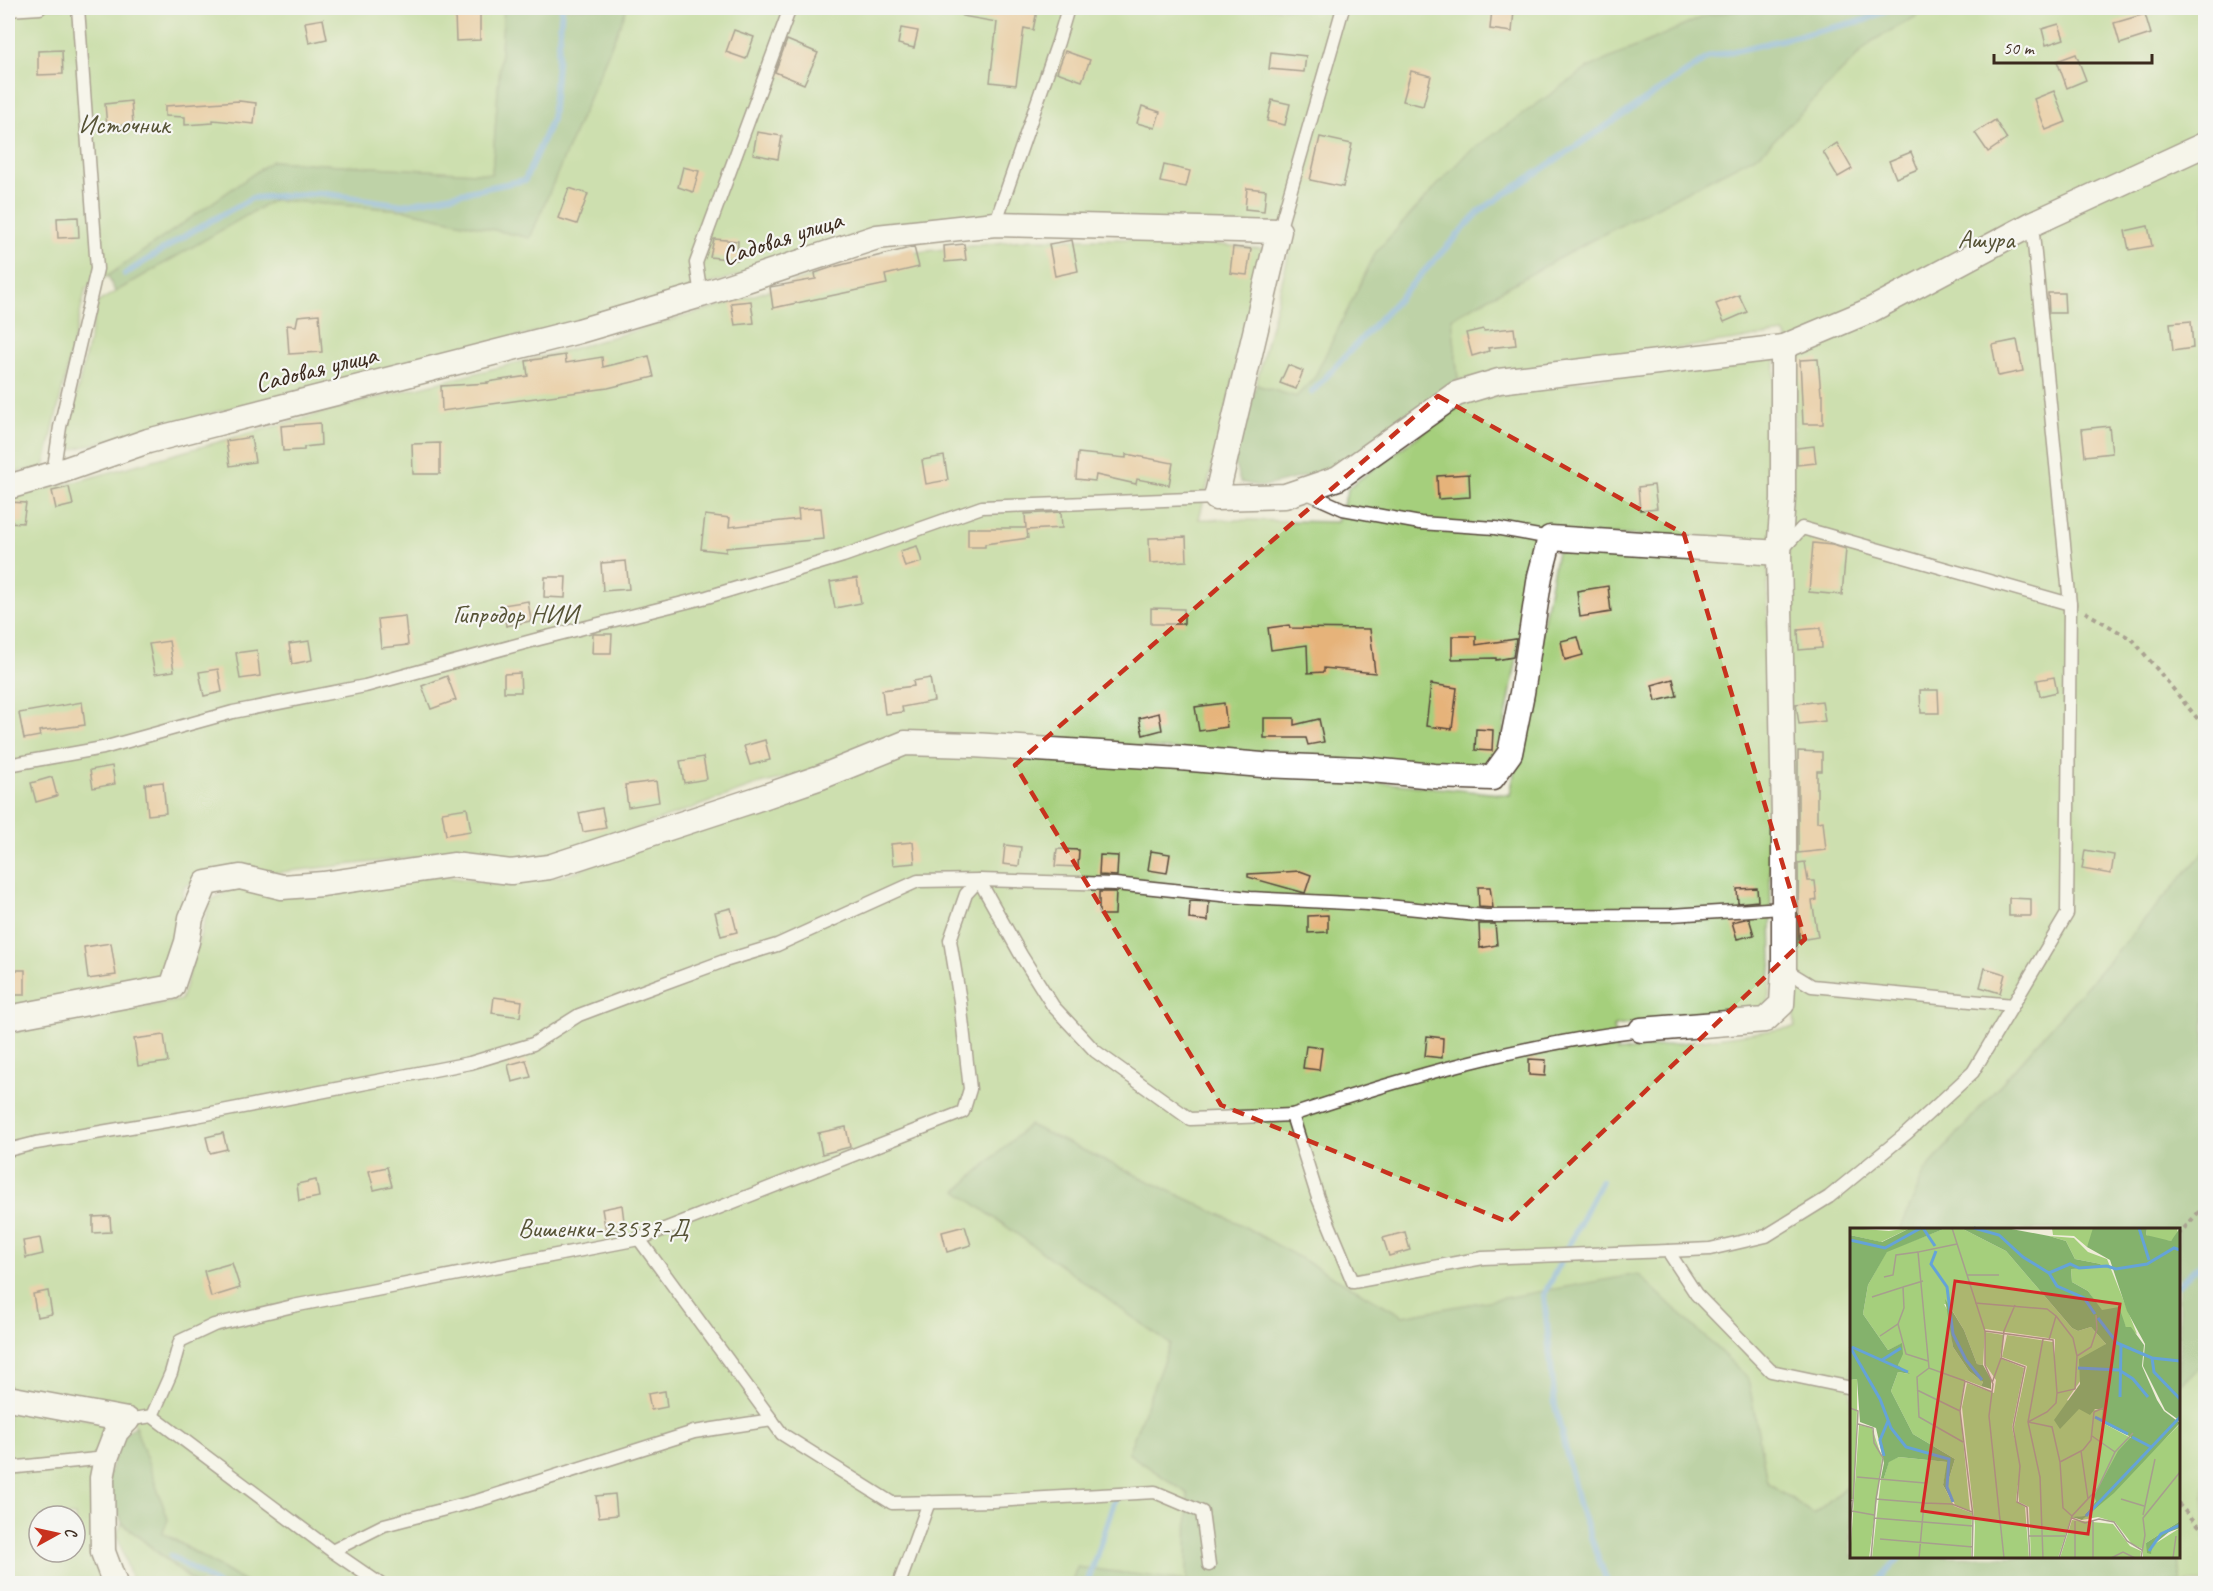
<svg xmlns="http://www.w3.org/2000/svg" width="2213" height="1591" font-family="Caveat,sans-serif">
<rect width="100%" height="100%" fill="#f6f6f2"/>
<filter id="ink" filterUnits="userSpaceOnUse"><feTurbulence type="fractalNoise" baseFrequency=".0167" numOctaves="2"/><feDisplacementMap in="SourceGraphic" scale="12" xChannelSelector="R" yChannelSelector="G"/><feConvolveMatrix kernelMatrix="1 2 1 2 8 2 1 2 1" color-interpolation-filters="sRGB"/></filter>
<filter id="wash" filterUnits="userSpaceOnUse"><feTurbulence type="fractalNoise" baseFrequency=".008" numOctaves="4" result="noise"/><feDisplacementMap in="SourceGraphic" scale="24" xChannelSelector="R" yChannelSelector="G"/><feGaussianBlur stdDeviation="1.35" result="paint"/><feColorMatrix in="noise" values="0 0 0 0 0 0 0 0 0 0 0 0 0 0 0 0 0 1.4 0 .05"/><feComposite in="paint" operator="in"/></filter>
<g filter="url(#wash)">
<rect width="100%" height="100%" fill="#efecd8"/>
<!-- green -->
<g fill="#a5cf7c" stroke="#707c4d" stroke-width="1.5" fill-rule="evenodd">
<path d="M8,8H504L492,174L272,161L108,276L86,288L44,468L8,473Z"/>
<path d="M627,8H1754L1708,15L1296,397L1256,385L1296,226L1019,218L881,231L619,312L362,374L63,452L98,302L273,200L405,210L530,238Z"/>
<path d="M1931,8H2205V851L1925,1171L1902,1229L1852,1230L1851,1482L1814,1514L1767,1482L1748,1378L1638,1275L1403,1316L1236,1222L1029,1125L957,1191L1170,1344L1128,1453L1188,1494L1187,1581L1077,1567L1071,1584L246,1583L162,1532L168,1519L129,1410L8,1392V1033L181,1000L211,900L240,885L442,876L500,885L567,875L707,818L907,750L1264,771L1510,795L1557,551L1768,563L1767,740L1772,957L1768,1008L1614,1026L1617,1052L1795,1027L1792,988L1788,563L1797,353L1784,333L1458,380L1452,318L1588,242L1761,153L1872,41Z"/>
<path d="M1031,239H1153L1266,249L1199,519L1337,522L1349,487L1466,401L1567,383L1775,356L1772,539L1540,533L1500,749L1486,770L909,732L810,772L756,785L560,856L497,858L429,856L281,872L215,874L184,886L172,967L163,978L8,1010V497L71,483L365,401L564,351L727,304L806,278L893,255Z"/>
<path d="M2205,1363V1583H2181L2177,1557L2178,1556L2179,1385Z"/>
<path d="M8,1407L110,1423L94,1516L91,1553L104,1583H8ZM39,1516H75V1552H39Z"/>
<path d="M122,1523L185,1576L196,1583H133L117,1535Z"/>
</g>
<!-- forest -->
<g fill="#84b26c" stroke="#606e45" stroke-width="1.5">
<path d="M504,8H627L530,238L405,210L273,200L115,292L108,276L272,161L492,174Z"/>
<path d="M1754,8H1931L1872,41L1761,153L1588,242L1452,318L1458,380L1335,469L1261,487L1240,482L1234,462L1256,385L1296,397L1314,378L1376,252L1466,154L1588,68L1708,15Z"/>
<path d="M2205,851V1363L2179,1385L2178,1230H1902L1901,1228L1925,1171Z"/>
<path d="M1029,1125L1236,1222L1403,1316L1638,1274L1748,1378L1767,1482L1814,1514L1851,1482L1852,1556L2177,1557L2181,1583H1071L1077,1567L1187,1581L1188,1494L1128,1453L1170,1344L957,1191Z"/>
<path d="M135,1426L168,1520L162,1533L246,1583H196L122,1523L107,1479L122,1435Z"/>
</g>
<g fill="none" stroke-linecap="round" stroke-linejoin="round">
<!-- stream -->
<g stroke="#65a3d7" stroke-width="6">
<path d="M125,274L191,232L252,198L321,193L403,205L525,180L552,119L562,8"/>
<path d="M1312,392L1481,210L1709,57L1865,20L1891,8"/>
<path d="M1601,1181L1544,1295L1555,1405L1579,1506L1608,1584"/>
<path d="M2178,1284L2206,1260"/>
<path d="M171,1556L217,1584"/>
<path d="M1087,1584L1115,1499"/>
<path d="M1875,1584L1901,1556"/>
</g>
</g>
<g id="blocks">
<!-- building -->
<g fill="#e6b37a">
<path d="M963,8H1022L1037,11L1033,30L1024,28L1016,85L990,82L997,22L962,16Z"/>
<path d="M1492,9L1514,11L1512,32L1490,29Z"/>
<path d="M455,14H480V40L456,41Z"/>
<path d="M2145,14L2151,34L2120,44L2114,23Z"/>
<path d="M323,19L327,39L309,43L305,22Z"/>
<path d="M2059,24L2064,39L2046,45L2042,29Z"/>
<path d="M901,28L918,31L914,48L898,44Z"/>
<path d="M734,30L754,37L746,59L726,52Z"/>
<path d="M787,40L818,53L804,84L775,72Z"/>
<path d="M62,50L63,74L38,75V51Z"/>
<path d="M1065,51L1090,60L1082,81L1057,72Z"/>
<path d="M1271,52L1306,56L1304,72L1269,69Z"/>
<path d="M2076,54L2086,80L2067,88L2057,61Z"/>
<path d="M1411,71L1431,76L1423,106L1403,101Z"/>
<path d="M2054,91L2066,122L2046,130L2034,99Z"/>
<path d="M1272,100L1290,104L1285,125L1267,121Z"/>
<path d="M131,101L133,124L107,127L105,104Z"/>
<path d="M239,101L256,103L254,124L213,120V123L185,125V117L165,116V106Z"/>
<path d="M1142,106L1160,112L1155,128L1137,123Z"/>
<path d="M1995,120L2007,139L1988,152L1975,133Z"/>
<path d="M757,132L782,136L778,159L753,154Z"/>
<path d="M1320,137L1352,144L1343,187L1310,180Z"/>
<path d="M1837,143L1852,169L1838,177L1823,152Z"/>
<path d="M1911,152L1918,169L1896,178L1889,161Z"/>
<path d="M1164,165L1190,171L1186,187L1160,182Z"/>
<path d="M683,167L699,171L693,192L678,187Z"/>
<path d="M569,188L588,194L577,224L558,218Z"/>
<path d="M1247,188L1266,190L1264,211L1245,209Z"/>
<path d="M78,217L79,237L58,238L57,218Z"/>
<path d="M2148,226L2152,246L2129,250L2125,231Z"/>
<path d="M714,239L738,241L737,260L710,257Z"/>
<path d="M1072,240L1078,271L1055,276L1049,244Z"/>
<path d="M964,244L966,260L945,262L944,246Z"/>
<path d="M914,247L919,267L885,275L887,284L773,308L770,287L816,279L815,273L833,267Z"/>
<path d="M1233,247L1251,249L1247,275L1230,273Z"/>
<path d="M2048,293H2064L2065,313H2049Z"/>
<path d="M1739,295L1747,312L1724,322L1716,304Z"/>
<path d="M751,301L754,323L735,325L731,303Z"/>
<path d="M319,314L322,352L289,354L287,325L296,326L298,316Z"/>
<path d="M2191,321L2193,348L2173,351L2170,323Z"/>
<path d="M1514,328L1516,345L1488,348L1489,351L1472,356L1466,333L1483,329L1484,331Z"/>
<path d="M2017,340L2023,371L1998,376L1992,345Z"/>
<path d="M565,355L566,363L602,357L603,367L649,356L654,377L608,388L442,411L441,386L488,383L487,382L528,376L526,361Z"/>
<path d="M1818,359L1821,394H1823V424H1803L1800,360Z"/>
<path d="M1288,365L1303,371L1296,389L1280,383Z"/>
<path d="M320,423L321,445L304,447V450L283,451L281,426Z"/>
<path d="M2109,426L2112,453L2085,456L2082,429Z"/>
<path d="M251,437L255,462L230,466L226,441Z"/>
<path d="M440,443V474H413L412,444Z"/>
<path d="M1814,446L1816,463L1797,465V448Z"/>
<path d="M1078,453L1126,458V454L1173,463L1169,485L1137,479L1136,484L1096,475L1095,481L1076,479Z"/>
<path d="M944,456L948,480L926,484L922,460Z"/>
<path d="M1469,474L1470,497L1438,499L1437,476Z"/>
<path d="M1654,485L1657,508L1640,510L1638,487Z"/>
<path d="M69,487L73,505L56,509L52,491Z"/>
<path d="M9,502L26,503L23,523L8,522Z"/>
<path d="M821,508L824,539L726,548V552L701,549L705,515L730,518L729,527L799,519L798,509Z"/>
<path d="M1061,512L1062,528L1027,530L1028,538L985,544V547H968V528H1026L1025,514Z"/>
<path d="M1186,537L1187,561L1150,563L1149,538Z"/>
<path d="M1813,543L1832,545L1846,549L1842,595L1809,592Z"/>
<path d="M917,546L922,562L905,567L900,551Z"/>
<path d="M626,561L629,589L603,591L601,563Z"/>
<path d="M545,577H566L565,598L544,597Z"/>
<path d="M857,578L861,603L835,608L830,582Z"/>
<path d="M1608,586L1611,612L1580,617L1577,591Z"/>
<path d="M528,601L531,621L506,626L503,605Z"/>
<path d="M1151,608L1184,609V624H1151Z"/>
<path d="M405,616L408,645L381,648L378,619Z"/>
<path d="M1289,625L1290,628L1370,629L1375,673L1324,668V672L1308,673L1307,645L1271,650L1268,628Z"/>
<path d="M1821,628L1822,648L1799,650L1798,630Z"/>
<path d="M593,634H612L611,653H592Z"/>
<path d="M1452,636H1476V645L1516,639L1513,657L1496,660V658L1452,659Z"/>
<path d="M1578,637L1583,655L1565,660L1561,641Z"/>
<path d="M169,641L174,671L155,674L149,644Z"/>
<path d="M309,641L312,660L292,664L289,644Z"/>
<path d="M257,650L260,676L240,679L236,653Z"/>
<path d="M218,669L222,692L204,696L199,672Z"/>
<path d="M520,673L521,692H504V674Z"/>
<path d="M447,676L456,700L431,709L422,686Z"/>
<path d="M2054,677L2057,692L2040,696L2037,680Z"/>
<path d="M930,678L934,701L902,707L903,712L885,714L882,690L914,686L913,681Z"/>
<path d="M1673,679L1677,696L1656,701L1652,685Z"/>
<path d="M1431,684L1457,688L1452,729L1426,726Z"/>
<path d="M1920,690H1938L1939,713H1921Z"/>
<path d="M1822,701L1825,721L1799,724L1796,704Z"/>
<path d="M82,702L85,725L39,731L40,736L24,739L19,713Z"/>
<path d="M1224,703L1227,727L1199,731L1195,707Z"/>
<path d="M1159,713L1162,730L1143,735L1139,718Z"/>
<path d="M1264,718H1294V725L1319,719L1324,742L1308,745L1306,738H1264Z"/>
<path d="M1476,729L1493,730L1492,751L1475,750Z"/>
<path d="M765,740L770,760L750,765L744,746Z"/>
<path d="M1798,751L1822,752V771H1817V822L1823,821L1826,850L1798,853Z"/>
<path d="M703,757L707,779L684,783L680,761Z"/>
<path d="M112,766L115,784L93,788L90,770Z"/>
<path d="M52,777L57,796L36,802L31,783Z"/>
<path d="M656,781L659,802L628,807L625,785Z"/>
<path d="M163,782L166,813L148,815L145,784Z"/>
<path d="M467,808L471,831L446,835L442,812Z"/>
<path d="M602,808L606,828L583,832L579,813Z"/>
<path d="M913,842L915,863L893,865L891,844Z"/>
<path d="M1005,845L1021,847L1019,866L1003,864Z"/>
<path d="M1057,849L1079,850L1078,867L1055,866Z"/>
<path d="M2085,850L2114,855L2111,874L2082,869Z"/>
<path d="M1151,851L1170,854L1167,873L1148,870Z"/>
<path d="M1100,855L1118,856L1117,876L1099,875Z"/>
<path d="M1805,862L1808,881H1815L1817,900L1812,901L1818,937L1799,940L1798,863Z"/>
<path d="M1300,871L1311,875L1305,893L1248,877V874Z"/>
<path d="M1478,887H1490L1493,908L1479,907Z"/>
<path d="M1757,888L1758,901L1738,903L1737,889Z"/>
<path d="M1099,892H1116L1115,915H1099Z"/>
<path d="M2009,898L2031,899V916H2009Z"/>
<path d="M1190,901L1209,902L1208,921L1189,919Z"/>
<path d="M731,908L737,932L721,936L715,912Z"/>
<path d="M1328,915V932L1308,933V916Z"/>
<path d="M1749,918L1754,935L1737,939L1732,922Z"/>
<path d="M1479,924H1495L1497,945L1480,948Z"/>
<path d="M111,943L116,975L88,979L84,947Z"/>
<path d="M1985,968L2005,974L2000,993L1980,987Z"/>
<rect x="8" y="970" width="17" height="25"/>
<path d="M494,997L522,1001L520,1017L492,1013Z"/>
<path d="M164,1035L168,1062L138,1066L134,1039Z"/>
<path d="M1427,1036L1443,1038L1442,1058L1425,1056Z"/>
<path d="M1306,1046L1322,1048L1319,1070L1303,1068Z"/>
<path d="M1529,1059L1546,1060L1545,1076L1529,1075Z"/>
<path d="M526,1060L531,1077L512,1082L508,1065Z"/>
<path d="M846,1127L850,1147L822,1154L818,1133Z"/>
<path d="M223,1133L227,1149L210,1153L206,1137Z"/>
<path d="M387,1167L392,1186L374,1190L369,1171Z"/>
<path d="M316,1180L319,1197L299,1201L297,1184Z"/>
<path d="M622,1205L625,1229L606,1232L602,1209Z"/>
<path d="M110,1216L111,1232L93,1233V1217Z"/>
<path d="M965,1226L971,1245L947,1252L942,1232Z"/>
<path d="M1405,1232L1410,1250L1389,1256L1383,1238Z"/>
<path d="M40,1238L43,1254L26,1258L23,1241Z"/>
<path d="M232,1263L240,1288L211,1297L204,1271Z"/>
<path d="M48,1291L52,1314L37,1317L33,1294Z"/>
<path d="M665,1391L667,1407L651,1410L648,1394Z"/>
<path d="M615,1494L617,1515L599,1517L596,1496Z"/>
</g>
</g>
</g>
<g filter="url(#ink)">
<use href="#blocks" fill-opacity="0" stroke="#56473a" stroke-width="1.5"/>
<g fill="none" stroke-linecap="round" stroke-linejoin="round">
<defs>
<g id="service">
<path d="M8,10L40,8"/>
<path d="M995,224L1058,42L1068,8"/>
<path d="M1279,231L1343,8"/>
<path d="M701,295L696,263L790,8"/>
<path d="M53,474L60,427L97,269L78,8"/>
<path d="M1305,492L1343,509L1420,523L1495,528L1550,538"/>
<path d="M1782,550L1802,528L2070,604"/>
<path d="M8,765L103,748L233,712L365,686L535,640L707,597L843,556L982,507L1216,498"/>
<path d="M1784,969L1812,986L2013,1005L2067,914L2070,604L2032,224"/>
<path d="M1292,1115C1407,1077 1521,1044 1641,1030"/>
<path d="M8,1150L36,1143L196,1116L470,1063L533,1044L579,1015L640,992L724,961L777,945L918,881L979,880L1021,955L1053,1006L1095,1051L1190,1119L1292,1115L1318,1198L1353,1282L1483,1258L1668,1251L1696,1294L1771,1371L1852,1388"/>
<path d="M639,1239L782,1434L892,1503L993,1501L1155,1492L1202,1512L1209,1565"/>
<path d="M1668,1251L1710,1249L1766,1236L1829,1197L1907,1133L1973,1072L2013,1005"/>
<path d="M152,1416L171,1373L180,1341L214,1325L293,1306L639,1239L963,1112L970,1089L960,1001L950,940L966,894L979,880L1115,884L1250,898L1368,904L1486,916L1671,915L1783,908"/>
<path d="M127,1420L152,1416L332,1551L380,1584"/>
<path d="M8,1468L106,1458"/>
<path d="M332,1551L384,1525L480,1500L694,1432L772,1420"/>
<path d="M899,1584L929,1502"/>
</g>
<g id="minor">
<path d="M8,487L53,474L148,441L579,331L701,295L877,237L995,224L1279,231L1216,498L1285,496L1338,478L1456,394L1499,381L1783,347L1871,310L2032,224L2206,144"/>
<path d="M8,1018L172,987L187,942L191,918L206,883L240,877L282,887L323,884L453,865L511,872L549,867L754,800L821,777L905,743L973,745L1180,758L1262,765L1361,769L1434,776L1492,778L1510,753L1522,693L1540,576L1550,538L1779,553"/>
<path d="M1641,1030L1765,1020L1782,1004L1784,969V818L1779,553L1783,499V347"/>
<path d="M8,1398L127,1420"/>
<path d="M115,1584L103,1552L102,1478L106,1458L116,1432L127,1420"/>
</g>
</defs>
<!-- service casing -->
<use href="#service" stroke="#56473a" stroke-width="15"/>
<!-- minor casing -->
<use href="#minor" stroke="#56473a" stroke-width="27"/>
<!-- path -->
<g stroke="#56473a" stroke-width="4" stroke-dasharray="4.5 4.5" stroke-linecap="butt">
<path d="M2085,612L2133,640L2206,729"/>
<path d="M2178,1235L2206,1204"/>
<path d="M2178,1504L2206,1533"/>
</g>
<!-- service -->
<use href="#service" stroke="#fff" stroke-width="12"/>
<!-- minor -->
<use href="#minor" stroke="#fff" stroke-width="24"/>
</g>
</g>
<!-- marked area -->
<path d="M0 0H2213V1591H0ZM1438,396L1684,534L1805,939L1508,1222L1221,1105L1015,765Z" fill="#efecd8" fill-opacity=".55" fill-rule="evenodd"/>
<path fill="none" stroke="#c8321e" stroke-width="4.5" stroke-dasharray="12 8" stroke-linejoin="round" d="M1438,396L1684,534L1805,939L1508,1222L1221,1105L1015,765Z"/>
<g text-anchor="middle" dominant-baseline="central" stroke-width="4.5" stroke-linejoin="round" paint-order="stroke">
<!-- park labels -->
<g font-size="26" fill="#565336" stroke="#f6f6f2">
<text x="124" y="124">Источник</text>
<text x="1986" y="239">Ашура</text>
<text x="515" y="614">Гипродор НИИ</text>
<text x="603" y="1228">Вишенки-23537-Д</text>
</g>
<!-- street labels -->
<g font-size="26" fill="#3b2a1e" stroke="#f6f6f2">
<text transform="translate(782 238) rotate(-18)">Садовая улица</text>
<text transform="translate(316 369) rotate(-14)">Садовая улица</text>
</g>
</g>
<!-- overview -->
<g transform="translate(1850 1228)">
<rect width="330" height="330" fill="#efecd8"/>
<path d="M0,0L39,3L60,0L31,14L0,7ZM96,0H111L156,23L222,100L228,103L241,99L256,116L217,172L229,181L254,182L251,194L281,210L246,273L234,288L221,290L208,330H181L179,279L169,274L164,199L177,138L152,129L157,107L203,114L205,130V111L135,101L133,137L127,136L114,102L99,77L94,76L99,85L103,119L119,143L133,154L131,158L115,152L110,180L120,283L105,277L97,257L105,231L63,206L41,163L48,144L59,146L48,137L51,116L38,122L13,86L18,57L37,23ZM202,0H243L244,7L237,19L224,8L203,7ZM297,0H327L328,6L321,13L306,11L296,7ZM199,8L224,10L238,24L257,31L287,106L276,99L270,87L251,82L238,63L222,54L221,41L249,40L251,36L225,31L216,13ZM135,104L154,107L150,130L174,140L162,199L170,237L166,273L175,279L179,330H124L125,297L112,179L117,155L144,165L146,152L135,136ZM7,151V180L4,271H0V152ZM330,196V293L296,315L301,325L303,317L330,300V330H293V321L282,316L265,294L248,289L232,292ZM9,197L22,200L32,230L19,330H0ZM49,229L98,234L93,257L104,278L122,285L121,330H22L31,250H34L39,233ZM222,292L263,296L280,318L291,323L290,330H210Z" fill="#a5cf7c"/>
<path d="M60,0H96L37,24L18,57L13,86L38,122L52,115L53,126L48,137L60,146L48,144L41,163L63,206L105,231L97,257L103,275L93,257L97,234L49,229L39,234L34,250H31L34,235L26,200L10,194L7,151L0,152V7L32,14ZM111,0H156L199,8L216,13L225,31L251,36L249,40L221,41L222,54L238,63L252,82L269,79L276,99H281L294,117L292,138L307,172L314,183L330,195L264,265L232,292L222,289L234,288L246,273L244,268L268,223L281,209L251,194L253,182L245,181L240,187L229,181L210,201L204,192L230,156L229,131L256,116L241,99L228,103L222,100L156,23ZM243,0H297L296,7L321,13L330,0V193L315,182L293,138L295,116L277,83L260,32L237,19ZM95,71L114,102L127,136L133,137L141,151V161L131,158L133,154L119,143L103,119ZM330,293V300L319,304L303,317L301,326L297,325L296,315Z" fill="#84b26c"/>
<path fill="none" stroke="#65a3d7" stroke-width="3" d="M73,0L85,18M124,0L149,7L173,29L199,45L207,58L234,70L245,86M289,0L299,32M0,12L35,20L71,0M86,23L81,36L97,59L103,106L116,132L132,152M199,45L220,36L229,40L257,38L266,41L297,36L324,20L330,22M248,90L267,115L302,130L330,133M0,119L30,171L41,200L56,219L99,231L97,259L103,274M2,119L58,144M302,130L304,144L330,171M32,132L51,120M228,140L269,142L283,151L298,169M270,169L271,117M245,189L278,206M282,209L301,219M34,228L30,212L38,193M236,288L330,189M299,323L311,306L330,297"/>
<path fill="none" stroke="#a79e8e" stroke-width="1.5" d="M102,0L135,103V137L143,156L139,188L154,330M117,47H149M34,49L43,47L46,27L68,24M53,59L73,53M22,69L53,59L54,80L48,96M125,75L197,81L206,88L199,112M206,88L223,110L227,128M135,103L203,112L207,165M30,108L48,96L56,126L78,133M193,111L178,194L202,199L210,234L213,280L222,288M151,130L175,139L163,199L170,238L167,274L177,279L180,330M79,140L68,24L107,16M142,155L151,130L154,103L165,77M67,162L110,183M0,180L8,183L3,273M8,196L23,200L24,215L33,230L26,271L74,275L79,233M242,208L265,224M113,214L69,189L67,149L79,140L115,153M231,223L238,271M210,234L233,222L241,212L244,184L253,180M7,249L75,255M271,271L294,278M0,272L3,273L0,296M2,283L24,287M293,287L305,231M24,290L123,298M222,290L235,295L249,291L264,294L277,313L292,322M179,308H216M30,311L123,319M21,330L26,271M69,330L74,275L102,276L122,284M122,330L123,288L110,183L115,153L142,164M193,330L190,249L178,194L197,184L206,175L207,165L225,161L227,128L241,119L247,101L246,87M209,330L222,288L248,260L265,224L283,205M225,330V293M243,330V292M261,330L273,324L285,330M291,330L295,307L293,290L330,244M323,330L326,308"/>
<path fill="#d62828" fill-opacity="0.15" stroke="#d62828" stroke-width="3" d="M105,53L270,76L238,306L72,283Z"/>
<rect width="330" height="330" fill="none" stroke="#3b2a1e" stroke-width="3"/>
</g>
<!-- margin -->
<rect width="2213" height="1591" fill="none" stroke="#f6f6f2" stroke-width="30"/>
<!-- north arrow -->
<g transform="translate(57 1534) rotate(82)"><circle r="28" fill="#f6f6f2" stroke="#aba49d" stroke-width="1.5"/>
<path d="M0-4.5L10 22L0 15L-10 22Z" fill="#c8321e"/>
<text y="-9" font-size="16" font-weight="bold" text-anchor="middle" fill="#3b2a1e">С</text>
</g>
<!-- scale -->
<path d="M1994 54v9h158v-9" fill="none" stroke="#3b2a1e" stroke-width="3"/>
<text x="2003" y="54" font-size="18" fill="#3b2a1e" stroke="#f6f6f2" stroke-width="4.5" paint-order="stroke">50 m</text>
</svg>
